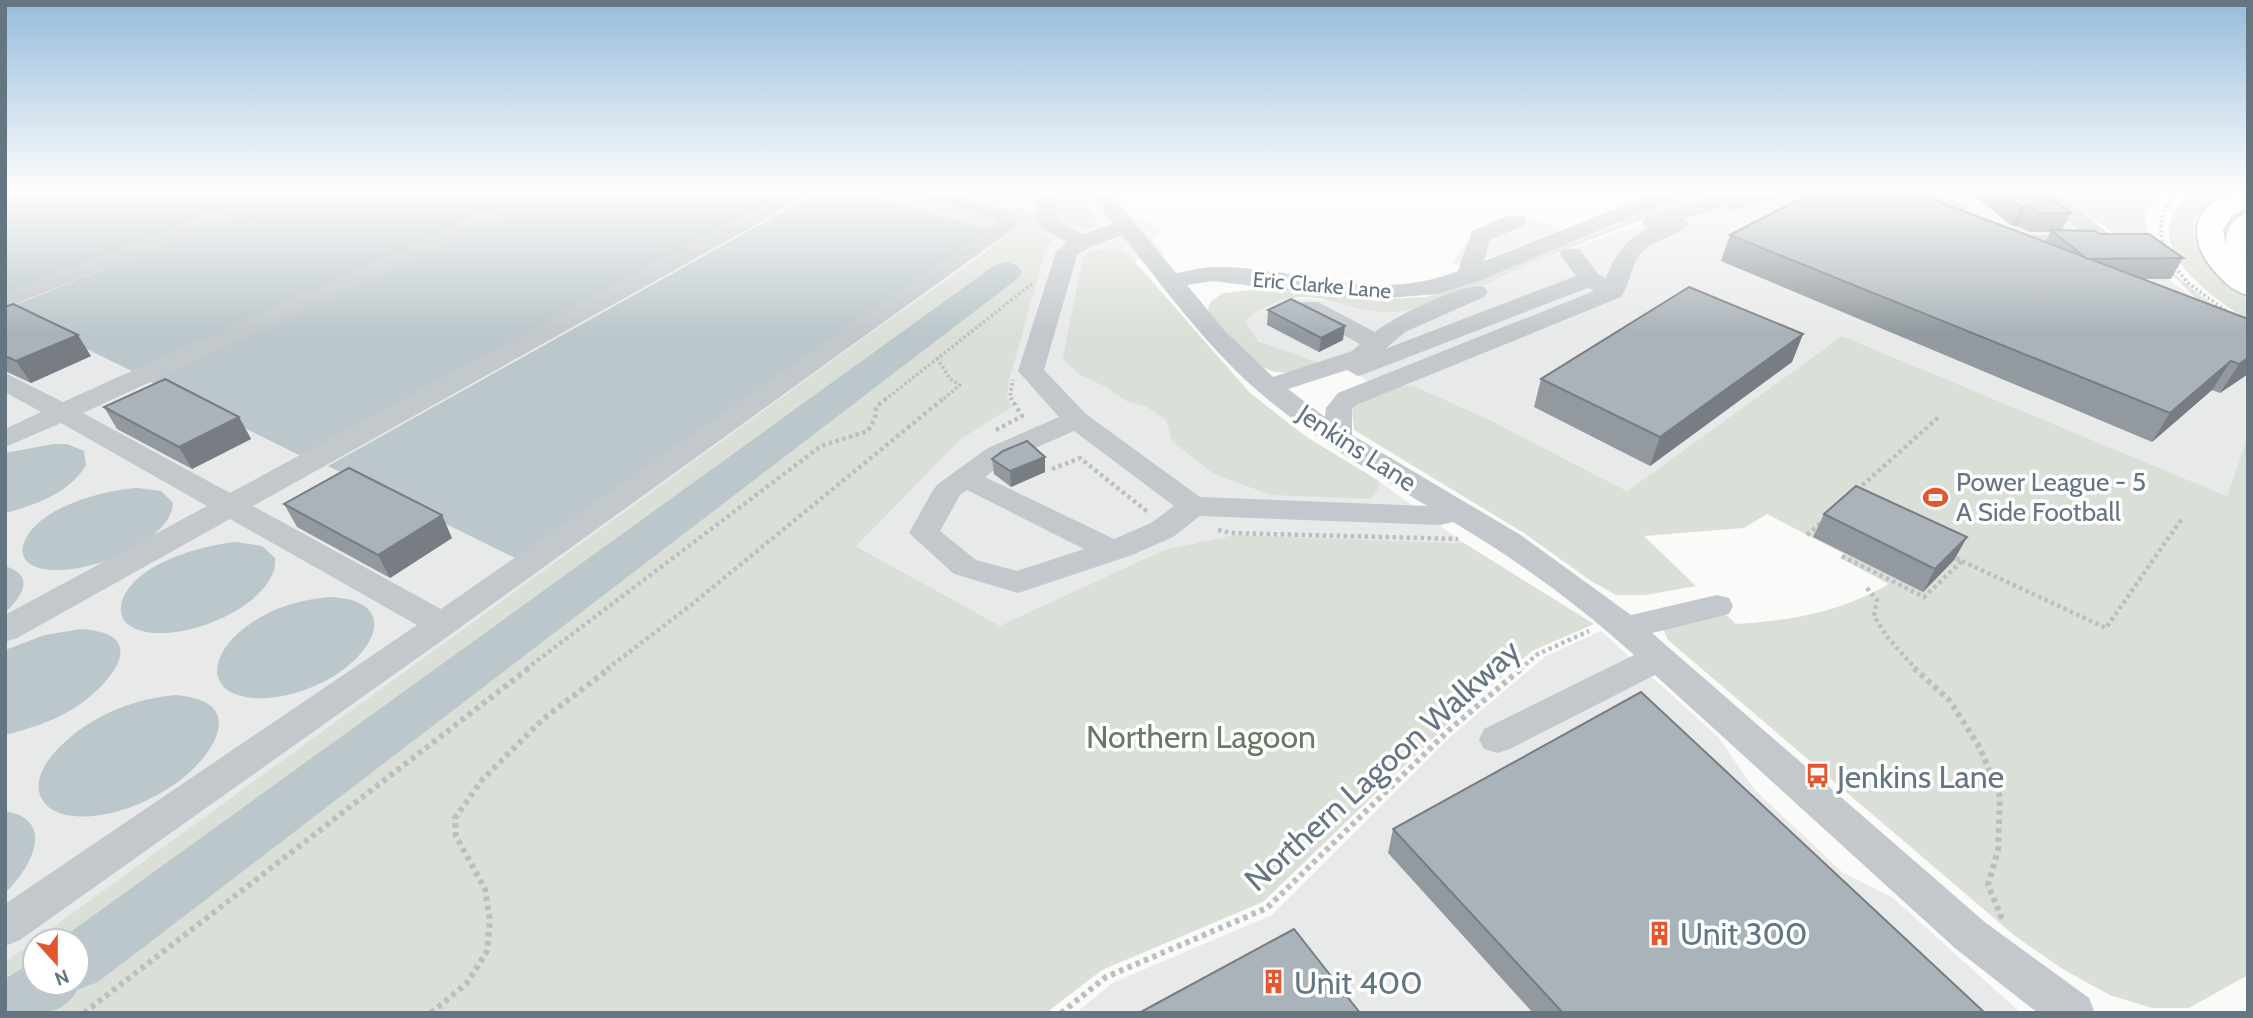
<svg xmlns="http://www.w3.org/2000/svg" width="2253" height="1018" font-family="Cabin,sans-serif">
<rect width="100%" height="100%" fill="#fafaf8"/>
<!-- built -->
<g fill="#e8e9e9">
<path d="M5,191H1114L1112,193L1135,219L1154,221L1163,232L1153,239L1166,255L1137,259L1133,262L1250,393L1305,436L1379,481L1464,543L1234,535L1164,550L1000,627L855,545L961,439L1004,412L982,255L862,339L5,962Z"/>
<path d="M1733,191H2054L2248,340V436L2227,496L1842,336L1627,491L1488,419L1414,386H1375L1352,371L1319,363L1264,344L1254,337L1245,321L1272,302L1285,297L1340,302L1440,301L1548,257Z"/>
<path d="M1519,215L1563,228L1464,268L1452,262L1474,233Z"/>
<path d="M1601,631L1718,737L1755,790L1842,872L1893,898L2021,1013H1076L1112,983L1272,915L1451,736L1546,656Z"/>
</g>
<!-- green -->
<g fill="#dadfd7" fill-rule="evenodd">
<path d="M852,191H897L993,217L999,224L994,231Z"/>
<path d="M928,191H988L1011,197L1020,191H1033L1037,198L980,206Z"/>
<path d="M1057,191H1076L1099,222L1096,227C1078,232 1067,227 1055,215L1057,201L1062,200Z"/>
<path d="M1733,191C1665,210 1597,237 1532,263C1491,281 1447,305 1402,311C1339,319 1309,269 1245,321L1258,341L1319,363C1274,381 1264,374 1233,339C1224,330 1213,320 1208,309L1210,302L1223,293L1252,290L1299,291L1366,300L1426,297L1461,287L1614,226L1688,192Z"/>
<path d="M2054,191H2163C2104,238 2213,306 2248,327L2200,303L2177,279Z"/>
<path d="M2197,191H2242C2155,211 2202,266 2248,299V320C2217,301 2145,252 2177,209C2183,201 2187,195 2197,191Z"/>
<path d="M1020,208L1034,211L1036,222L1052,241L1046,248L1009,381L1007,396L1012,407L961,439L856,546L1000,626L1164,550L1234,535L1464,543L1594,624L1532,651L1452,720L1263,902L1102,970L1046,1013H5V962L862,339L982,255L1016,228L1003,209ZM35,941H77V983H35Z"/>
<path d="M1116,248L1129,255L1250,393L1305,436L1379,481V488L1370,499L1271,495L1214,474L1172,441L1166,420L1146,406L1128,402L1106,387L1080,375L1063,359L1083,257L1090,251Z"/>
<path d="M1842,336L2227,496L2248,436V975L2189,1008H2152L2110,995L2064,970L2015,936L1668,640L1662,627L1723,612L1736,624C1794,620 1837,613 1889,584L1840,558L1844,554L1767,514L1744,528L1644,536L1696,586L1646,595H1616L1591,581L1524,533L1354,430L1352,411L1359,398L1396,386H1414L1488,419L1627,491Z"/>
</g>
<!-- water -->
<g fill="#bbc7cb">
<path d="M39,191H275L5,296V203Z"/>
<path d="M299,191H531L134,372L5,309Z"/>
<path d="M555,191H792L301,456L147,380Z"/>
<path d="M820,191H852L994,231L515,558L328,466Z"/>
<path d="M54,444H67L84,451L86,465C70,493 35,505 5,513V453Z"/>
<path d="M137,488L161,491L173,503C172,545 65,586 30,564C24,560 21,553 23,546C33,508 104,490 137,488Z"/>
<path d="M236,542L262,546L275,558C280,607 165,652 129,625C123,621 120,614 121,607C127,565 202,545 236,542Z"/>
<path d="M5,566C37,576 21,597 5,613Z"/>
<path d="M331,597C397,601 378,647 337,674C317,687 292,696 268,698C207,702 202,659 247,626C271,608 301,599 331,597Z"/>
<path d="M81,629C157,634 106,689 71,710C51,722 28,729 5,735V650L45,635Z"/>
<path d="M175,695C255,701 209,763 169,788C148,801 124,812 100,815C38,825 17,784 65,742C95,714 135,699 175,695Z"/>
<path d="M5,811C58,820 30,869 5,893Z"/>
</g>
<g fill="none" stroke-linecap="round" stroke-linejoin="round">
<!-- river -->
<path fill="#bbc7cb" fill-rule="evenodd" d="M1006,262L1017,265L1022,272L1017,279L98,982L77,990C62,1018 37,1013 5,1013V979L35,960V983H77V941H58L995,265Z"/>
<defs>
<path id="highway" d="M2248,191V207L2232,216L2223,230L2226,246C2225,230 2232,217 2248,213V295C2235,292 2226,284 2217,274C2181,234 2194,198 2248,191Z"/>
</defs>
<!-- highway casing -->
<use href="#highway" stroke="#b4b9bd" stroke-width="4"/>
<!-- path-far2 -->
<g stroke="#bbbfc2" stroke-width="3.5" stroke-dasharray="2.5 2.5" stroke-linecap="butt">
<path d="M2164,247C2157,223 2162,207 2180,191"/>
<path d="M2175,267L2188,283L2229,313"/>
<path d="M937,358L950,379L960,385L942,400"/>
<path d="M885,400L1033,283"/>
<path d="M1012,400L1010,396L1013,380"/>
</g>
<!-- path-far1 -->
<g stroke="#bbbfc2" stroke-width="4.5" stroke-dasharray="3.5 3.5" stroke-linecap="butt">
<path d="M996,430L1022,416L1011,398"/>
<path d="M1052,469L1080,458L1149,513"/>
<path d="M1857,490L1940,416"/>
<path d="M1218,530L1231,533L1458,539"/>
<path d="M1807,535L1822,522"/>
<path d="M1842,556L1924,597L1962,561L1950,555"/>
<path d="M1962,561L2106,628L2183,517"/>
<path d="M1867,588L1877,600L1874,616L1888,638L1916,669"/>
<path d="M526,669L821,446L868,431L875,418L876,407L887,398"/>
<path d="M607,669L691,605L944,398"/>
<path d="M1520,669L1538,654L1589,631"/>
</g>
<!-- path -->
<g stroke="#bbbfc2" stroke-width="6" stroke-dasharray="4.5 4.5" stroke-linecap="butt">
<path d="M1914,668L1950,701L1980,748L2000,797L1998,850L1988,885L2001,916L1996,919"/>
<path d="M84,1013L529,668"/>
<path d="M431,1013L467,983L487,951L490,921L485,889L456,836L455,818L482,780L543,719L610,668"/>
<path d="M1061,1013L1106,977L1267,908L1449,730L1522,668"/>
</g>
<!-- minor -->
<g fill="#c3c8cc" fill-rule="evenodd">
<path d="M5,191H34L31,195L5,204Z"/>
<path d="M266,191H295L292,195L5,308V293Z"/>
<path d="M530,191H558L555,195L83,413L230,493L786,191H812L809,195L253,506L441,609L995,224L993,219L913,195L910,191H943L1007,211L1017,219V226L454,632L20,940L5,946V904L417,625L230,519L17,638L5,642V615L207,506L61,423L5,447V429L41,412L5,392V373L63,402Z"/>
<path d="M1039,191H1059C1051,223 1057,220 1084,234L1113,224L1087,191H1108L1176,273C1189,271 1202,267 1214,267C1300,266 1371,305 1458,271L1472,231L1507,216H1523L1526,221L1523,226L1490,240L1484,261L1660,191H1689L1686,195L1476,282L1438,294L1364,300L1213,281L1187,285L1225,331L1273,377L1352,351L1360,344L1302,312L1298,307L1302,302H1318L1375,332C1392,318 1463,282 1484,287L1488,292L1484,297L1405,332L1385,349L1576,276L1560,254L1563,249H1579L1598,274L1606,278C1614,256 1626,239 1648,228L1642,223L1645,218L1727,191H1795L1792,195L1739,209L1732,211L1723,207L1685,219L1689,224C1681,236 1654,239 1642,252C1630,265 1631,283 1621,297L1356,405L1352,409V435L1519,534L1631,615L1717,595L1729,598L1733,606L1729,614L1652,633L1986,923L2089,998L2095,1013H2038L1956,949L1655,675L1510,749L1497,753L1484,749L1479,739L1484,729L1634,655C1579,605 1517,560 1453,522L1440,525L1200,516L1173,537L1132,555L1018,593L954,574L909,533L933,490L938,484L988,448L1059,417L1018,371L1056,252L1067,242C1037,226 1028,227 1039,191ZM1122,235C1165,289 1206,346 1259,392C1310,436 1369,471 1427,506L1200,497L1086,414L1044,370L1077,255L1090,247ZM1588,288L1594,291L1338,393L1326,408L1325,417L1288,389L1347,370L1358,376L1367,373ZM1074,431L1174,506L1151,523L1114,539L985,477L1008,460ZM967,490L1084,549L1017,571L976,560L940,531L960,495Z"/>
<path d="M1867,191H1920L1965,203L1968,207L1965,211L1958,213C1944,210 1872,197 1867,191Z"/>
<path d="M2033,191H2056L2111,236L2105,245L2091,248L2016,247L2005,235L2008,230L2016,228L2029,235H2085Z"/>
</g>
<!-- highway -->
<use href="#highway" fill="#fff" fill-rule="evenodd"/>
</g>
<!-- wall -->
<g fill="#929a9f">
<path d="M1971,191H2042L2071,213L2062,230L2100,234L2183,258L2171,279H2140L2248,319V374L2220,393L2212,390L2152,442L1721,261L1730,235L2045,242L2050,232H2030L2017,226H2012L1971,193Z"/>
<path d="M5,307L91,356L31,383L5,371Z"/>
<path d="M1268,310L1343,340L1319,352L1267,325Z"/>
<path d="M1803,334L1792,362L1650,466L1534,407L1541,379Z"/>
<path d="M104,407L239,417L251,439L192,469L117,429Z"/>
<path d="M992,459L1045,472L1011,487L994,474Z"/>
<path d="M284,504L452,538L390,578L297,527Z"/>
<path d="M1824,514L1967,537L1954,560L1923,592L1813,537Z"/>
<path d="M1393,829L1985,1013H1533L1388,853Z"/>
</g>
<!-- shaded-wall -->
<g fill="#777d82">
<path d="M2027,206L2017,226H2012L2021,207Z"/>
<path d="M1345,326L1343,340L1319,352L1321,338Z"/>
<path d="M1803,334L1792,362L1650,466L1660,437Z"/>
<path d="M78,335L91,356L31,383L16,361Z"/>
<path d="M2248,358V374L2220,393L2239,364Z"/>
<path d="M2231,361L2212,390L2152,442L2170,413Z"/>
<path d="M239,417L251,439L192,469L179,447Z"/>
<path d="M1045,457V472L1011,487L1010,471Z"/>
<path d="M442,515L452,538L390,578L378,555Z"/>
<path d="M1967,537L1954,560L1923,592L1935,569Z"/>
</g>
<!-- building -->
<g fill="#aab3b9" stroke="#777d82" stroke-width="2">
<path d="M1819,191H1911L2248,319V358L2239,364L2231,361L2170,413L1730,235L1790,204Z"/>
<path d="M2002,191H2042L2071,213H2039L2027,206L2021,207Z"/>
<path d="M2051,230L2095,231L2100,234H2149L2183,258L2087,259Z"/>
<path d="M1689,287L1803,334L1660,437L1541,379Z"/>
<path d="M1291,299L1345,326L1321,338L1268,310Z"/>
<path d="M13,304L78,335L16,361L5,356V307Z"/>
<path d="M165,379L239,417L179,447L104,407Z"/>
<path d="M1027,441L1045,457L1010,471L992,459L1003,451Z"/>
<path d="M349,468L442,515L378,555L284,504Z"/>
<path d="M1856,486L1967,537L1935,569L1824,514Z"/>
<path d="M1641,692L1985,1013H1563L1393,829Z"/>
<path d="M1294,929L1360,1013H1139Z"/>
</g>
<!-- sky -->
<linearGradient id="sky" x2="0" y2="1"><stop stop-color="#96bcdc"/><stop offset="0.57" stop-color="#fdfdfc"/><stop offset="1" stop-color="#fdfdfc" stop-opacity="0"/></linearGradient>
<rect width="2253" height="334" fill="url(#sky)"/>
<!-- icons -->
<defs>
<symbol id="stadium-bare" viewBox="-9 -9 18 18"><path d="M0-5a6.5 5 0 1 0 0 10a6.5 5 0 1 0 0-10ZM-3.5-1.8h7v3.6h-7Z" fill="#e4572e" stroke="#fff" stroke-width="2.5" paint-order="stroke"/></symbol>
<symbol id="bus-bare" viewBox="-9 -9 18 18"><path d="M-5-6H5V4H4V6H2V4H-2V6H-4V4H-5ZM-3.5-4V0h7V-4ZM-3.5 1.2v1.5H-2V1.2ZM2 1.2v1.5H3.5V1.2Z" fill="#e4572e" stroke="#fff" stroke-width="2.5" paint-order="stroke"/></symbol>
<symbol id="building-bare" viewBox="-9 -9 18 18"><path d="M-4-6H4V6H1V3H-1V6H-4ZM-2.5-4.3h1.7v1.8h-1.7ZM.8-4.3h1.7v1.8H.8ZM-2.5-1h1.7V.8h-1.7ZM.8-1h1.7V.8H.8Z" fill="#e4572e" stroke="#fff" stroke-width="2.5" paint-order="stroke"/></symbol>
</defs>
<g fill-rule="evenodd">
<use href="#stadium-bare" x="1918" y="480" width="35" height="35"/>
<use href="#bus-bare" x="1800" y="758" width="35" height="35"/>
<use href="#building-bare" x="1642" y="916" width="35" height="35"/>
<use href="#building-bare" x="1256" y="964" width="35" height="35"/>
</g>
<g text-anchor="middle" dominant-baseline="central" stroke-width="7" stroke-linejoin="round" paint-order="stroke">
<!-- far-street labels -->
<g font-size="21" fill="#657683" stroke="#fff">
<text transform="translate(1322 285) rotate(5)">Eric Clarke Lane</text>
</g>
<!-- street labels -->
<g font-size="26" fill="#657683" stroke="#fff">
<text transform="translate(1357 448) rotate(33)">Jenkins Lane</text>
</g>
<!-- poi labels -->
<g font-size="26" fill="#657683" stroke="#fff" text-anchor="start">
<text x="1956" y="482">Power League - 5<tspan x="1956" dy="30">A Side Football</tspan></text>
</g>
<!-- near-park labels -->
<g font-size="32" fill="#687a64" stroke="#fff">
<text x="1201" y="736">Northern Lagoon</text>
</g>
<!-- near-street labels -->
<g font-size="32" fill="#657683" stroke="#fff">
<text transform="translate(1382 765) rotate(-42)">Northern Lagoon Walkway</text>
</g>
<!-- near-poi labels -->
<g font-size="32" fill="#657683" stroke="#fff" text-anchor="start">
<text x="1837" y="776">Jenkins Lane</text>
<text x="1680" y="933">Unit 300</text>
<text x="1294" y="982">Unit 400</text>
</g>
</g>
<!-- border -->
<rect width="2253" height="1018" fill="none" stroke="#657683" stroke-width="14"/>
<!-- north arrow -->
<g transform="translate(56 962) rotate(159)"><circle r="33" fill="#ffffff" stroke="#c1c8cd" stroke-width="2"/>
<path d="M0-5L12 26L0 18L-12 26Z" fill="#e4572e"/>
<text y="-10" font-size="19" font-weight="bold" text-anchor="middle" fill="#657683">N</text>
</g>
</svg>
